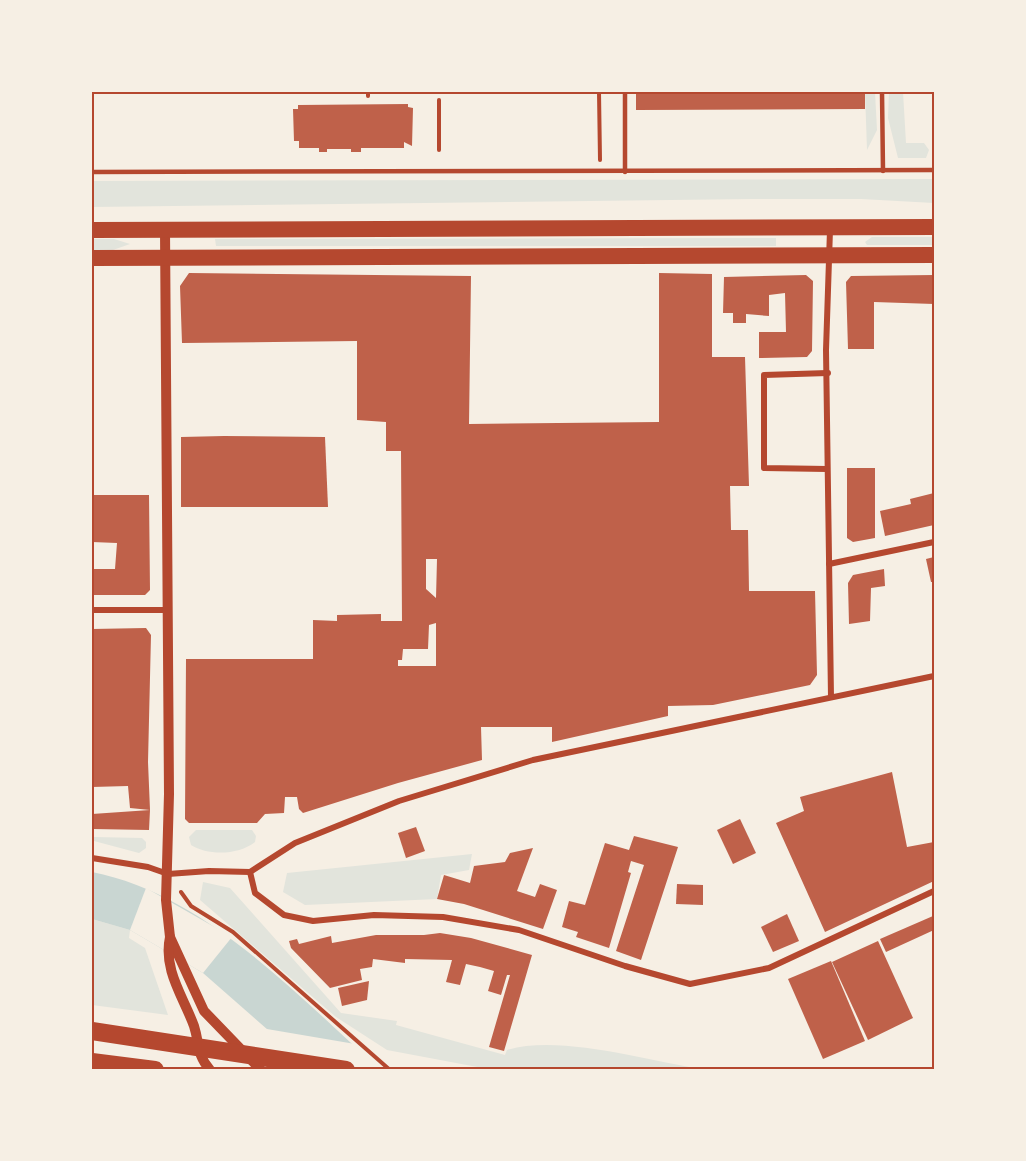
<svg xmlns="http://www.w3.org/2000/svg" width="1026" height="1161" font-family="'Alegreya Sans',sans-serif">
<rect width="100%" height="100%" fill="#f6efe4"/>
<!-- green -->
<g fill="#e2e4dc">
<path d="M865,92H875L877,130L867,150Z"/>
<path d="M889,92H903L906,143H924L929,150L926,158H898L888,118Z"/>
<path d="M934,179V203L861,199H752L92,207V181Z"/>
<path d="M872,237H934V245H867L865,242Z"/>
<path d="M776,238V246H216L215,239Z"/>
<path d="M92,239H114L130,244L113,250H92Z"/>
<path d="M196,830H252L256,836L255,842C239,855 208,856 191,845L189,837Z"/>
<path d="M94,837L142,838L146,842V848L139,853L94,841Z"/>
<path d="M472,854L469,870L441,875L437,899L305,905L283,892L287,873Z"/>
<path d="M203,882L230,888L341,1013L397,1021L396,1025L505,1055L507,1050C558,1034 646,1060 701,1069H488L387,1050L336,1017L200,900Z"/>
<path d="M92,919L130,930L129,938L145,948L168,1015L92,1005Z"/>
</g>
<!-- water -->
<path fill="#c9d6d2" d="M92,872C205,894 297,996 380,1069L276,1037L203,973L130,930L92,919Z"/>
<!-- pier -->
<g fill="#f6efe4">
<path d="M146,888L232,937L203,973L130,930Z"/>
<path d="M261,1028L355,1044L383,1070H307Z"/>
</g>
<!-- building -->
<g fill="#bf614a" fill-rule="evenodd">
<path d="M636,92H865V109L636,110Z"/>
<path d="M408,104V107L413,108L412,146L404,142V148H361V152H351V149H327V152H319V148H299V141H294L293,109H298V105Z"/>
<path d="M189,273L471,276L469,424L659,422V273L712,274V357H745L749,486H730L731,530H748L749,591H815L817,675L810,685L713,705L668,706V716L552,742V727H481L482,760L398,783L303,813L299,809L297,797H285L284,813L265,814L257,823H189L185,819L186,659H313V620L337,621V615L381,614V621H402L401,451H386V422L357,420V341L182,343L180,286ZM426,559H437L436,598L426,589ZM436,623V666H398V660H402L403,649H428L429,625Z"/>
<path d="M806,275L813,281L812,351L807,357L759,358V332H786L785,293L769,295V316L746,314V323H733V313H723L724,277Z"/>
<path d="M934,275V304L874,302V349H848L846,282L851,276Z"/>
<path d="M224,436L325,437L328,507H181V437Z"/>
<path d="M847,468H875V538L853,542L847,538Z"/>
<path d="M934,493V525L885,536L880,511L911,504L910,499Z"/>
<path d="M92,495H149L150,590L145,595H92V569H115L117,543L92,542Z"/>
<path d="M934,557V582H931L926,559Z"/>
<path d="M884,569L885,586L871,588L870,621L849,624L848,583L853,575Z"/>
<path d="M146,628L151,635L148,762L150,810L149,830L93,829L92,814L150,810L130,808L128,786L92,787V629Z"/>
<path d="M892,772L907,847L934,842V881L825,932L776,823L804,811L800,797Z"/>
<path d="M740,819L756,853L733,864L717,830Z"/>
<path d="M416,827L425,851L406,858L398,833Z"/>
<path d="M634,836L678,847L641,960L616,951L644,865L631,861L628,872L631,873L609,948L576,937L578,932L562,927L569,901L585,905L605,843L629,850Z"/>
<path d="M533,848L517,891L535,897L540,884L557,890L543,929L464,904L437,899L444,875L470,883L474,866L505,862L510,853Z"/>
<path d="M677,884L703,885V905L676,904Z"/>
<path d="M787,914L799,941L773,952L761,927Z"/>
<path d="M933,916L934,930L886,952L880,939Z"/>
<path d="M440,933L471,938L532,955L504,1051L489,1047L510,975H507L501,995L488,991L494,971L480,967L466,964L460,985L446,982L452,960L405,959V963L373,959L372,967L360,969L362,980L330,988L291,948L289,941L297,939L299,944L331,936L332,943L376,935H424Z"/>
<path d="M878,941L913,1018L868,1040L832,962Z"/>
<path d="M831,961L865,1041L823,1059L788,979Z"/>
<path d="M369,981L367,1000L342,1006L338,988Z"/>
</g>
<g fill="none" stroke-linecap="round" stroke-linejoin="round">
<!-- path -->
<g stroke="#b5482f" stroke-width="4">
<path d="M599,92L600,160"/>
<path d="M368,96V92"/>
<path d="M439,100V150"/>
<path d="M181,892L191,906L233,932L390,1070"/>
</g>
<!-- service -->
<g stroke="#b5482f" stroke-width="4.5">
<path d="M625,92V172"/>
<path d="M882,92L883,171"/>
<path d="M92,172L934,170"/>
</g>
<!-- minor -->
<g stroke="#b5482f" stroke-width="6">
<path d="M830,230L826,350L831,697"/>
<path d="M827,469L764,468V375L828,373"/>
<path d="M829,564L934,542"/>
<path d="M92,610H168"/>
<path d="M92,858L148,867L168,874L209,871L250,872L295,843L399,801L533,760L934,676"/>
<path d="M250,872L255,893L284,915L313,921L374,915L443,917L519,930L625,966L690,984L769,968L934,891"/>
</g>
<!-- tertiary -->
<g stroke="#b5482f" stroke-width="10">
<path d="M165,230L169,794L166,900L170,937L204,1011L261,1070"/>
<path d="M170,937C163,970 183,996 194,1026C200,1045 196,1053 210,1070"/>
</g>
<!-- trunk -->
<g stroke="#b5482f" stroke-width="16">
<path d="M92,230L934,227"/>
<path d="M92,258L934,255"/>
</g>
<!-- motorway -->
<g stroke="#b5482f" stroke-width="18">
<path d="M92,1031L346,1070"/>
<path d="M92,1062L155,1070"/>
</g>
</g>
<!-- border -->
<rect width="1026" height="1161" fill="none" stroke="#f6efe4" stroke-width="186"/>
<rect x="93" y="93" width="840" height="975" fill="none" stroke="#b5482f" stroke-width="2"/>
</svg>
